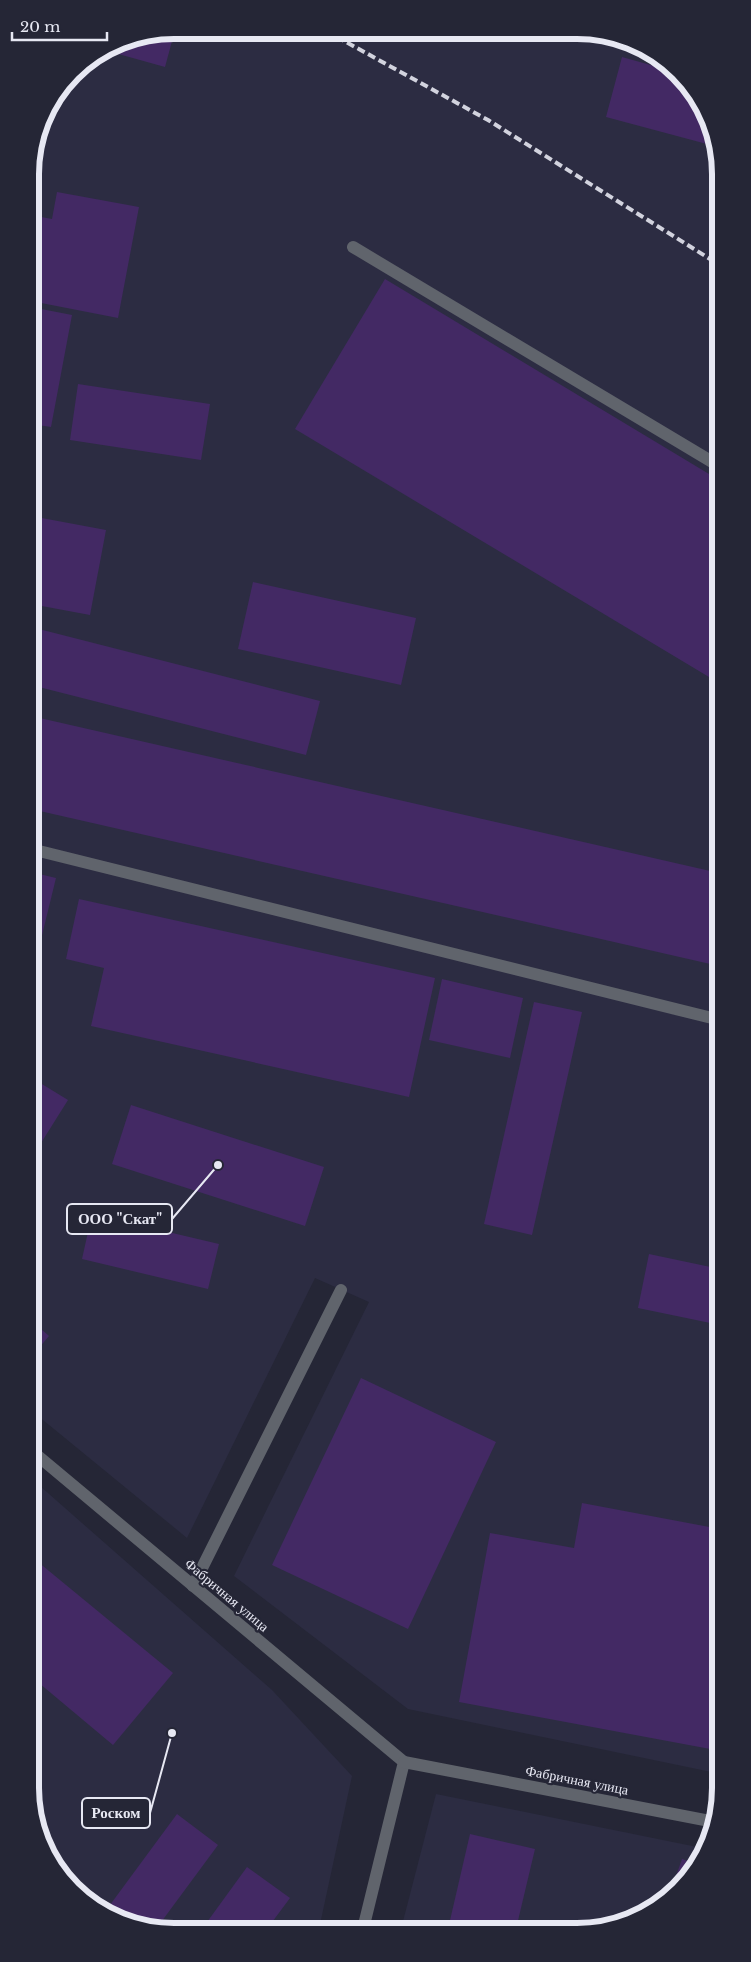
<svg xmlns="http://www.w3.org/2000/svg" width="751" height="1962" font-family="'Libre Baskerville',serif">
<rect width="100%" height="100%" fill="#252636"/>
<!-- built -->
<g fill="#2c2c42">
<path d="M173,30L606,33L679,72L718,145L721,1774L408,1709L234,1576L369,1302L315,1278L187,1538L32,1411L30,164L45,110L79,66L119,41Z"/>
<path d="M32,1479L272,1690L352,1776L319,1929H146L72,1890L33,1817Z"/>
<path d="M436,1794L707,1849L686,1883L650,1913L606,1929H401Z"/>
</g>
<!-- building -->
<g fill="#432964">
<path d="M175,30L165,67L104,50L119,41Z"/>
<path d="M622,57L679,73L718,147L606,117Z"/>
<path d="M57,192L139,207L118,318L31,301L30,215L52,219Z"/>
<path d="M385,279L719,480V683L295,429Z"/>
<path d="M31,307L72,315L51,427L31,424Z"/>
<path d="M78,384L210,404L201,460L70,440Z"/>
<path d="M31,516L106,530L90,615L31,604Z"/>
<path d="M253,582L416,618L401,685L238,649Z"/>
<path d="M31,627L320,701L306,755L31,685Z"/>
<path d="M31,716L719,873V966L31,809Z"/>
<path d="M31,872L56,878L32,976Z"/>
<path d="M79,899L435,978L409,1097L91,1026L104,968L66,959Z"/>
<path d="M442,979L523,998L510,1058L429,1040Z"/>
<path d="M534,1002L582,1012L532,1235L484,1224Z"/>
<path d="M32,1078L68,1100L41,1143L32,1138Z"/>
<path d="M131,1105L324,1167L305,1226L112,1164Z"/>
<path d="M92,1214L219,1244L208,1289L82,1259Z"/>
<path d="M649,1254L720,1269V1325L638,1308Z"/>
<path d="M32,1321L49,1336L32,1356Z"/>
<path d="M361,1378L496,1442L408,1629L272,1565Z"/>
<path d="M582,1503L720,1529L721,1751L459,1702L490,1533L574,1548Z"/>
<path d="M32,1557L173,1673L113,1745L33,1678Z"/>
<path d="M177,1814L218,1845L156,1929H146L107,1909Z"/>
<path d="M470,1834L535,1849L516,1929H448Z"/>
<path d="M682,1859L697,1864L686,1883L669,1896Z"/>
<path d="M247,1867L290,1898L267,1929H202Z"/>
</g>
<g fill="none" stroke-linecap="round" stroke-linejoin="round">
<!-- service -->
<g stroke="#60646c" stroke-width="12">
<path d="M353,247L719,466"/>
<path d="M31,849L720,1020"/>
<path d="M193,1586L341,1290"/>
</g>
<!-- minor -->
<g stroke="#60646c" stroke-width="12">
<path d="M32,1451L404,1762L363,1929"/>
<path d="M404,1762L715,1822"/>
</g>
<!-- rail -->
<path stroke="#d2d3de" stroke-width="4" stroke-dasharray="8 4" stroke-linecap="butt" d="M326,31L488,120L718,264"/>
</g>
<g text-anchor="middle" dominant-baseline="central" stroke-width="4.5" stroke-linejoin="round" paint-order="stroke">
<!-- street labels -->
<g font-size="14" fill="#e7e8f3" stroke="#252636">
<text transform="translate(227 1595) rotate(40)">Фабричная улица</text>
<text transform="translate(577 1780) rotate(11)">Фабричная улица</text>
</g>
</g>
<!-- crop -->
<path d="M0 0H751V1962H0ZM174 39H577A135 135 0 0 1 712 174V1788A135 135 0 0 1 577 1923H174A135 135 0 0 1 39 1788V174A135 135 0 0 1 174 39Z" fill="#252636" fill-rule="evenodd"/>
<path fill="none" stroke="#e7e8f3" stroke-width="6" d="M174 39H577A135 135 0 0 1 712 174V1788A135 135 0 0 1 577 1923H174A135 135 0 0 1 39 1788V174A135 135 0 0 1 174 39Z"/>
<!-- callouts -->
<path fill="none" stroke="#e7e8f3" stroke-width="2" d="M218 1165L172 1219M172 1733L150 1813"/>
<g fill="#e7e8f3" stroke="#252636" stroke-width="2">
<circle cx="218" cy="1165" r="5"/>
<circle cx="172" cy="1733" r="5"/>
</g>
<g fill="#252636" stroke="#e7e8f3" stroke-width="2">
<rect x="67" y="1204" width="105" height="30" rx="5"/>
<rect x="82" y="1798" width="68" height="30" rx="5"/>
</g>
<g font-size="15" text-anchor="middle" font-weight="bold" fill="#e7e8f3">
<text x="120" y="1224">ООО "Скат"</text>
<text x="116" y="1818">Роском</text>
</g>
<!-- scale -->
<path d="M12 32v8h95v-8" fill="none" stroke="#e7e8f3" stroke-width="2.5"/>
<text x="20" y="32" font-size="15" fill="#e7e8f3" stroke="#252636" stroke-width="4" paint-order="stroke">20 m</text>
</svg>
